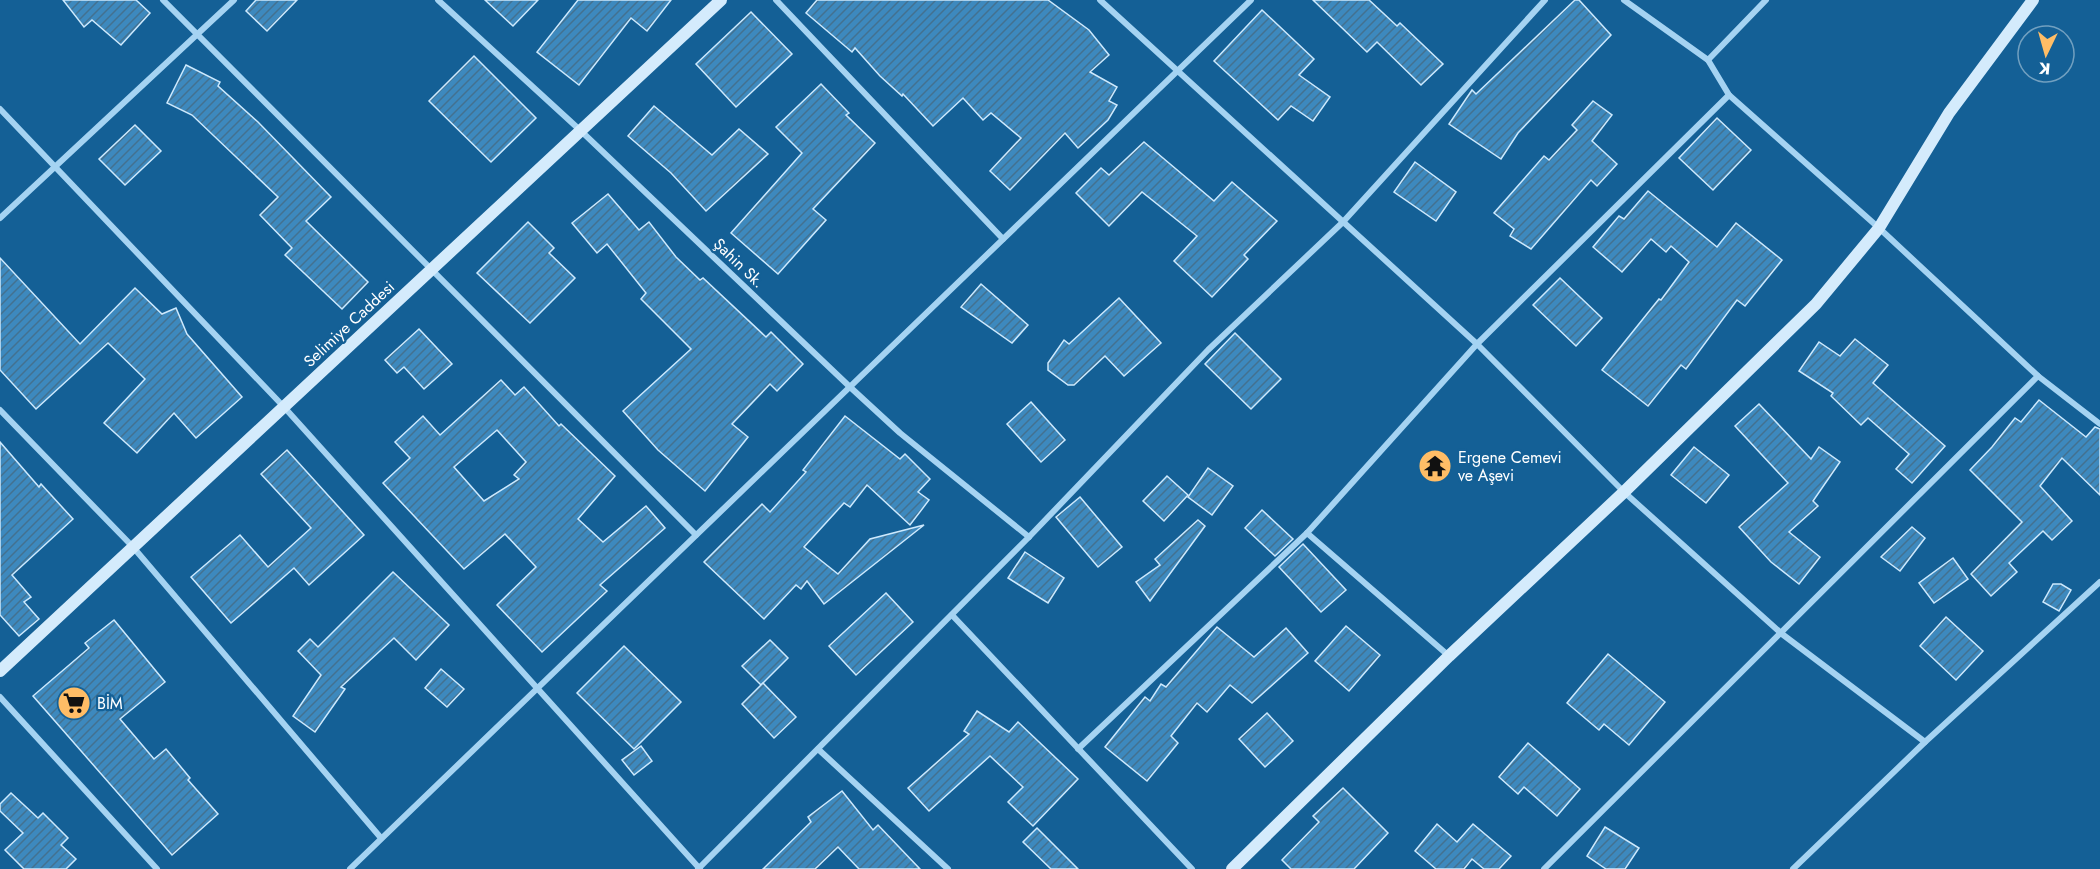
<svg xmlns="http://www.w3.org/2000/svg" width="2100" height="869" font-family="Jost,sans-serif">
<defs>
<pattern id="building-hatch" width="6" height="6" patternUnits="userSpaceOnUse" patternTransform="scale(1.5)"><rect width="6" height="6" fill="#3d89be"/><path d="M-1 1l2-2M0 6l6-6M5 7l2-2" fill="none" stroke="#437190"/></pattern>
</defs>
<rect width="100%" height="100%" fill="#146096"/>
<!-- building -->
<g fill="url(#building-hatch)" stroke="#cde9fd" stroke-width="1.5" fill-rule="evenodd">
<path d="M63,0H136L150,13L121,45L92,20L84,27Z"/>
<path d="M256,0H297L267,31L246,11Z"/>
<path d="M485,0H538L513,26Z"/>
<path d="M578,0H671L647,31L631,18L579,85L537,52Z"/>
<path d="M817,0H1048L1089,30L1109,55L1090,72L1117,87L1109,101L1117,105L1108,120L1078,148L1065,133L1010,190L990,171L1021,138L991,113L983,120L963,98L933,126L903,94L902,96L880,76L855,48L852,52L806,13Z"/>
<path d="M1313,0H1369L1397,26L1400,23L1443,64L1421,85L1377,42L1367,52Z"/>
<path d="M1575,0H1579L1611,35L1518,133L1501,159L1449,124L1472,90L1476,94Z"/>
<path d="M1262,10L1314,59L1299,75L1330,97L1313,121L1291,106L1278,120L1214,61Z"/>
<path d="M751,12L792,54L736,107L696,64Z"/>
<path d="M474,56L536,118L491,162L429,101Z"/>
<path d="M186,65L220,82L218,86L258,122L331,197L306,221L368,282L342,309L285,255L292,248L260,215L278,197L192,115L167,103Z"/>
<path d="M821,84L849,113L846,115L875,143L813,209L826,220L778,274L731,233L802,153L776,127Z"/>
<path d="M1593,101L1612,115L1592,141L1617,164L1597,186L1591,180L1531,249L1510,236L1514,229L1494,213L1544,156L1549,160L1577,130L1572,125Z"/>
<path d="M654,106L712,155L739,129L768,154L706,211L671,173L628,136Z"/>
<path d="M1717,118L1751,150L1713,190L1679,158Z"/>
<path d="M135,125L161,151L125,185L99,159Z"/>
<path d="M1144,142L1214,201L1232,182L1277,221L1244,255L1248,259L1212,297L1174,261L1197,236L1142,192L1109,226L1076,193L1101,168L1109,175Z"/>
<path d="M1415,162L1456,192L1436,221L1394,192Z"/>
<path d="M1648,191L1717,247L1736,223L1782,260L1745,306L1737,300L1686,369L1681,365L1648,406L1602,370L1659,299L1661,300L1689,262L1671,246L1666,252L1651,239L1622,272L1593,247L1619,216L1624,219Z"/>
<path d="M608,194L639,230L649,222L676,257L700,280L703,278L766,337L771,332L803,364L777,391L770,384L732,424L748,437L705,491L658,450L623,411L691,349L641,299L646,293L607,244L597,253L572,223Z"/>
<path d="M528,222L554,248L549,253L575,278L530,323L477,273Z"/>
<path d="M0,258L80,344L135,288L162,314L176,308L187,334L242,397L196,438L174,413L137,453L104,423L145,379L108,343L36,409L0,370Z"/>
<path d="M1560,278L1602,318L1576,346L1533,305Z"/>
<path d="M981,284L1028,325L1012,343L961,307Z"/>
<path d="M1119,298L1161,343L1124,376L1105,356L1074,385H1068L1048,370V363L1064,340L1069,344Z"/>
<path d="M419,329L452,364L424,389L404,367L397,373L385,360Z"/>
<path d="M1235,333L1281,379L1251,409L1205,364Z"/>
<path d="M1855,339L1888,365L1873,383L1945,446L1912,483L1896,469L1909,454L1868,418L1861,425L1831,396L1833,393L1799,371L1819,342L1840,356Z"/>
<path d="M501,380L515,395L524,387L559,426L561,424L615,476L578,519L603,542L646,506L665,528L600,585L607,591L542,652L497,605L536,567L505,534L464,569L383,483L410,458L395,442L423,416L440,435ZM497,430L526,462L514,475L519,479L484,501L454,467Z"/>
<path d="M2039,400L2086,437L2095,427L2100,429V495L2062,458L2040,486L2072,521L2052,540L2043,531L2009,563L2017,572L1991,596L1971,574L2022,522L1970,470L1992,447L2015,418L2021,422Z"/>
<path d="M1031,402L1065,440L1041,462L1007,424Z"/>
<path d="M1759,404L1811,459L1819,447L1840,462L1813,501L1818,506L1789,532L1820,557L1799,584L1771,562L1739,527L1788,483L1735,426Z"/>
<path d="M845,416L900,459L905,454L930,479L918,492L929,500L910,525L867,485L850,507L844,503L804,547L838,574L870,539L924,525L824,604L807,581L801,589L796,585L764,619L704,562L762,504L770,512L806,472L803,470Z"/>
<path d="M0,442L39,487L41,484L73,519L12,575L31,597L24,602L39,619L19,636L0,615Z"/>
<path d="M1694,447L1729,475L1706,503L1671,475Z"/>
<path d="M287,450L364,535L309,585L294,568L231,623L191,577L240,535L268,567L311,528L261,474Z"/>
<path d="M1208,468L1233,486L1212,515L1188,497Z"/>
<path d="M1167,476L1188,495L1164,521L1143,501Z"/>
<path d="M1080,497L1122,547L1098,567L1056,517Z"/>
<path d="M1262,510L1293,539L1275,556L1245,528Z"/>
<path d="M1198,520L1205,526L1150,601L1136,582L1160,565L1155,559Z"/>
<path d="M1912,527L1925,538L1900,571L1881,557Z"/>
<path d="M1303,544L1346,590L1321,612L1279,567Z"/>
<path d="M1025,552L1064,578L1048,603L1008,578Z"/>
<path d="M1953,558L1968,579L1934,603L1919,583Z"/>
<path d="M393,572L449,625L416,660L394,638L341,687L345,689L315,732L293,716L321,675L298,651L310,639L318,647Z"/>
<path d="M2053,584H2061L2071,590L2059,611L2043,602Z"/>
<path d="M886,593L913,622L856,675L829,646Z"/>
<path d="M1946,617L1983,651L1956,680L1920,646Z"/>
<path d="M114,620L165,682L120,719L154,759L166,749L190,778L188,780L218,814L172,855L33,696L89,648L85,643Z"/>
<path d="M1346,626L1380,655L1349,691L1315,661Z"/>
<path d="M1217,627L1254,657L1286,628L1308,653L1252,703L1230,685L1207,712L1197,703L1171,736L1178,743L1147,781L1105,747L1145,697L1150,701L1161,684L1166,687Z"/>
<path d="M770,640L788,658L761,685L742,666Z"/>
<path d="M624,646L681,702L634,749L577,693Z"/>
<path d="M1608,654L1665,702L1629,745L1604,724L1599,730L1567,703Z"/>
<path d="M441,669L464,689L447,707L425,688Z"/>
<path d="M763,683L796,717L774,738L742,704Z"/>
<path d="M977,711L1009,732L1018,722L1078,779L1033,826L1008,802L1023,787L990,756L929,811L908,788L969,734L964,731Z"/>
<path d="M1267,713L1293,741L1265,767L1239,739Z"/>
<path d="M1528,743L1580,789L1557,816L1524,787L1518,794L1499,777Z"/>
<path d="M641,746L652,761L634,775L622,760Z"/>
<path d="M1343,788L1388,833L1354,869H1291L1282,860L1319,822L1313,816Z"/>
<path d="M842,791L873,830L878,825L920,869H859L838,847L815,869H763L811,822L808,817Z"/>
<path d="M11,793L38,818L43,813L68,838L61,845L76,859L66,869H24L5,850L23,833L0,811V804Z"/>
<path d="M1437,824L1457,842L1473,824L1511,856L1499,869H1484L1472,859L1464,869H1436L1415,851Z"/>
<path d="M1605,827L1639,848L1625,869H1606L1587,856Z"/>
<path d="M1037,828L1078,869H1051L1023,842Z"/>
</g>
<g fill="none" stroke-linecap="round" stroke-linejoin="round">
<!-- street -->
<g stroke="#a5d3f2" stroke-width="6">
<path d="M163,0L696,535"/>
<path d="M438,0L581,131L850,387L900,433L1029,537"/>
<path d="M776,0L1003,239"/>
<path d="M1100,0L1477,344L1624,492L1782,634L1925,742"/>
<path d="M1624,0L1708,60L1729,95L1879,228L2038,376L2100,424"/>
<path d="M1708,60L1766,0"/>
<path d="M0,109L284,407L700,869"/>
<path d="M0,218L234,0"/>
<path d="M0,410L133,547L381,838"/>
<path d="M1307,533L1449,656"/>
<path d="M952,615L1192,869"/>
<path d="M0,697L157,869"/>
<path d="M818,749L948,869"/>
<path d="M1078,749L1307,533L1477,344L1729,95"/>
<path d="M350,869L1251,0"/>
<path d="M698,869L1029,537L1208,350L1343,222L1545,0"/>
<path d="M1544,869L2038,376"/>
<path d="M1793,869L1925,742L2100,582"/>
</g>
<!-- secondary -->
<g stroke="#d4ebfc" stroke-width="12">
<path d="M0,671L721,0"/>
<path d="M1232,869L1449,656L1624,492L1816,304L1879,228L1949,113L2033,0"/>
</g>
</g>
<!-- icons -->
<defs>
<symbol id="temple-disc" viewBox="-11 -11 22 22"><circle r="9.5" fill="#ffbd66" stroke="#146096"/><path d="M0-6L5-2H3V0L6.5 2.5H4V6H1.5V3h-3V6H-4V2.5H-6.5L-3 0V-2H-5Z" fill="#111"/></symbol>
<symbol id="supermarket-disc" viewBox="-11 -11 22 22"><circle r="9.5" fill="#ffbd66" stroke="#146096"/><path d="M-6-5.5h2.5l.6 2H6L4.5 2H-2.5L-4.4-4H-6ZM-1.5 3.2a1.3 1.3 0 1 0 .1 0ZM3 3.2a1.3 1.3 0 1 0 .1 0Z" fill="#111"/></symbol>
</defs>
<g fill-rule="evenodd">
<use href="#temple-disc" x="1416" y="447" width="38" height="38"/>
<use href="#supermarket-disc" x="55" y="684" width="38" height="38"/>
</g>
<g text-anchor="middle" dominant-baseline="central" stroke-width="4.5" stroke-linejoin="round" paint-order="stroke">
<!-- street labels -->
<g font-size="16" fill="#fff" stroke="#146096">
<text transform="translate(739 263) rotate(44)">Şahin Sk.</text>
<text transform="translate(349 324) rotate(-43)">Selimiye Caddesi</text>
</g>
<!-- poi labels -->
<g font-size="16" fill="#fff" stroke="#146096" text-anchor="start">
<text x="1458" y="457">Ergene Cemevi<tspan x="1458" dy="18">ve Aşevi</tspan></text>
<text x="97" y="703">BİM</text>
</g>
</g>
<!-- north arrow -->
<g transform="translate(2046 54) rotate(185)"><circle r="28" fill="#146096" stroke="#72a0c0" stroke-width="1.5"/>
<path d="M0-4.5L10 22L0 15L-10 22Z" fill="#ffbd66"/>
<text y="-9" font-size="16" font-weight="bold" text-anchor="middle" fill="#ffffff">K</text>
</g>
</svg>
